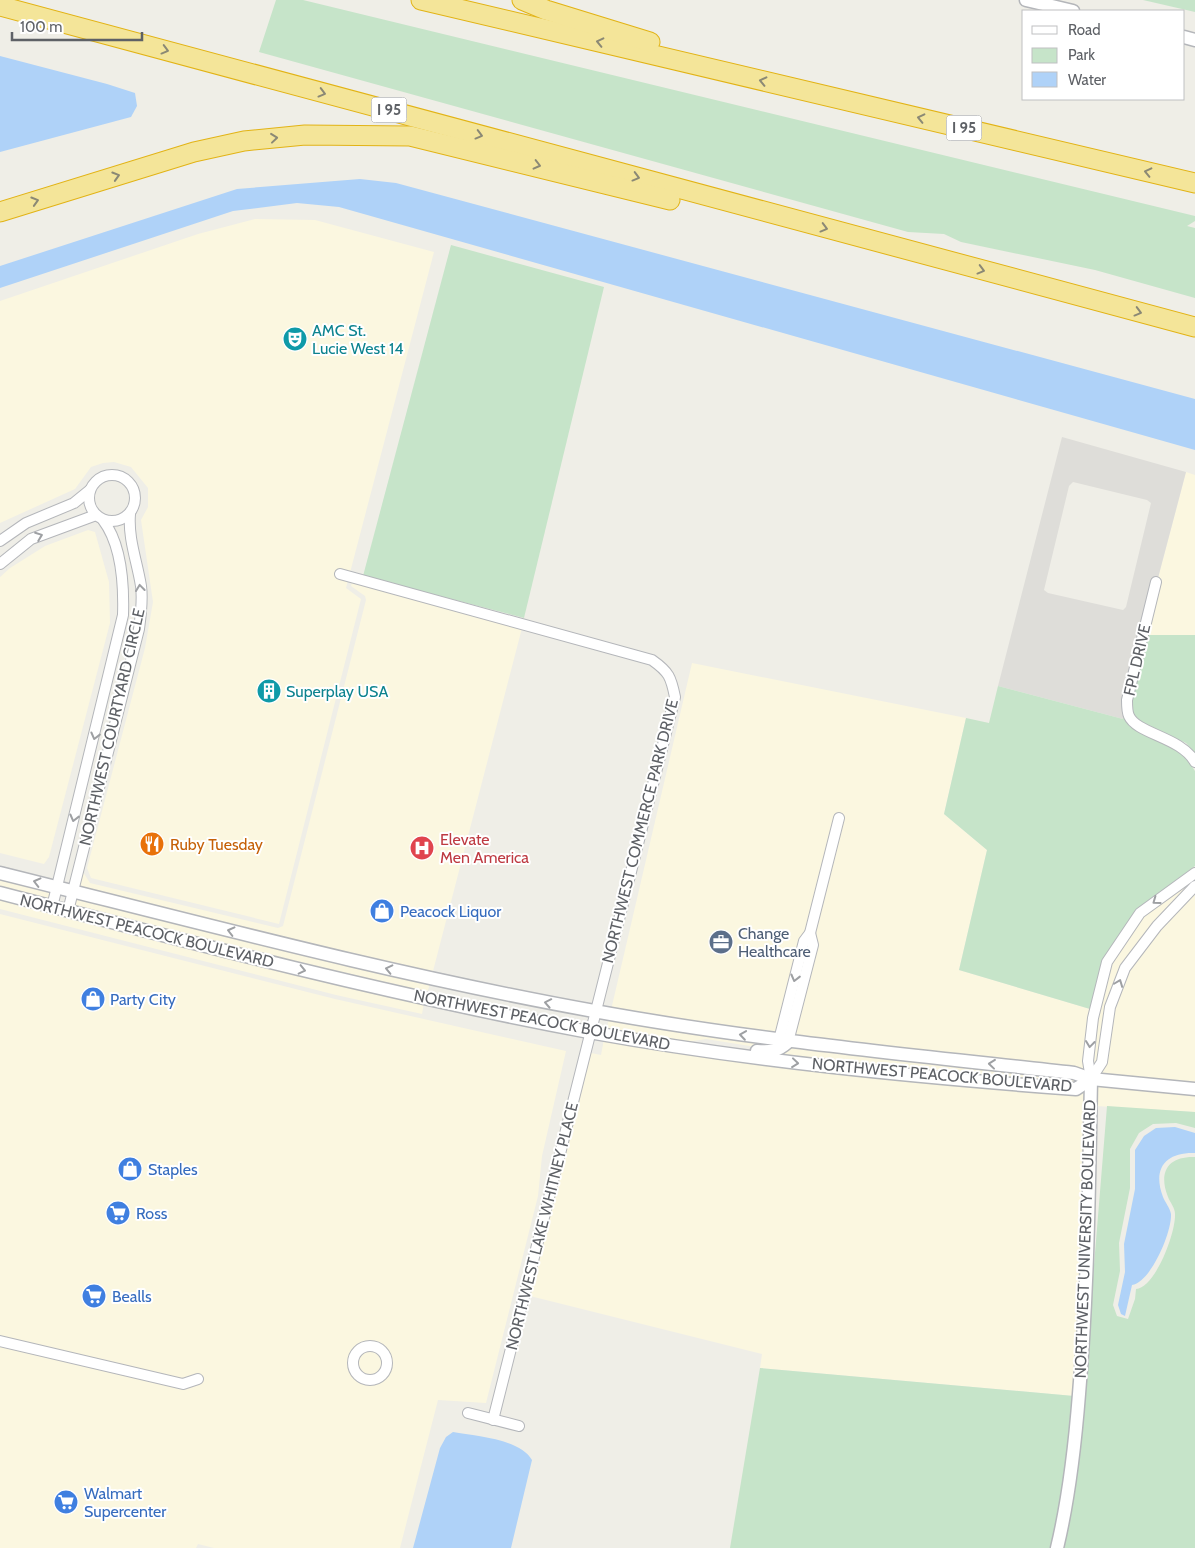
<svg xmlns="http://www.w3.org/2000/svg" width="1195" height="1548" font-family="Cabin,sans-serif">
<rect width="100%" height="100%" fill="#efeee7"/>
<!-- commercial -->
<g fill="#fbf7e0">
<path d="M255,219L315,220L434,252L346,588L361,599L279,924L91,878L87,868L145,648L153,602L141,520L148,507V488L131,467L114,462L103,463L91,467L75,489L0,523V301L198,234Z"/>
<path d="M1186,472L1195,475V635H1148L1162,579L1158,578Z"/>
<path d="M88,530L95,532L109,582L110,623L49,857L44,864L0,853V577L10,568L45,546Z"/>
<path d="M352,582L522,628L432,975L79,888L83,872L90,883L278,928L283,926L366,600L365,596L351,586Z"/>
<path d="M692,663L966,718L944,814L987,850L959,970L1090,1009L1083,1060L1085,1072L795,1038L818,946L816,931L844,815L835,813L806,929L799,940L775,1035L611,1010Z"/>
<path d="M0,877L51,890L48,901L0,889Z"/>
<path d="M1195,879L1153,923L1120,966L1105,1006L1098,1060L1094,1066L1098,1019L1112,964L1144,916Z"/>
<path d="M1195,893V1085L1100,1075L1107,1063L1115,1009L1130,970L1161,928Z"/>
<path d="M77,897L430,983L427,994L74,908Z"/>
<path d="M0,898L424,1003L422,1014L336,995L0,909Z"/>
<path d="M0,914L335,999L566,1051L542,1156L538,1196L486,1403L438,1400L400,1548H214L198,1544L196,1548H0Z"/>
<path d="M609,1019L778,1045L756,1047L706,1039L687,1042L606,1030Z"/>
<path d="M604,1039L1086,1088L1083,1260L1074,1396L760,1368L762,1354L530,1296L591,1053L601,1055Z"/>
<path d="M790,1047L1081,1080L1074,1084L932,1073L775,1056Z"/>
<path d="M1096,1084L1195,1094V1112L1096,1106Z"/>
</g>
<!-- industrial -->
<path fill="#deddd9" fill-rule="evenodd" d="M1062,437L1186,472L1158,578L1152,577L1122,699L1123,719L998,686ZM1073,482L1147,500L1151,503L1126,607L1123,610L1048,593L1044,590L1069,486Z"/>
<!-- green -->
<g fill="#c6e4c9">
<path d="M276,0H303L1195,216V221L1187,226L1195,228V298L1095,270L961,242L944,234L908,232L259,52Z"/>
<path d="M1143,0H1195V12Z"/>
<path d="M451,245L604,287L524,618L363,576Z"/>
<path d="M1148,635H1195V753L1186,743L1140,721L1133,714L1132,701Z"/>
<path d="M998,686L1123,719L1124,716L1181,750L1195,771V866L1136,910L1103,960L1090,1009L959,970L987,850L944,814L966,718L989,723Z"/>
<path d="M1107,1106L1195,1112V1128L1176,1123L1153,1124L1139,1133L1130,1149V1188L1119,1243L1120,1271L1113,1305L1117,1316L1128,1319L1135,1299L1136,1289C1156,1287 1176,1232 1175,1214C1175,1208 1170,1202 1168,1197C1158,1172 1168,1156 1195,1157V1548H1062L1091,1302Z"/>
<path d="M760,1368L1074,1396L1063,1485L1052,1548H730Z"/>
</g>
<!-- water -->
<g fill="#afd2f8">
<path d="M0,56L107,84L135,93L137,106L131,117L0,152Z"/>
<path d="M360,179L396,183L1195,399V450L339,207L297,203L233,211L0,288V266L237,189Z"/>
<path d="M1175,1127L1195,1133V1153C1166,1152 1152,1168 1163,1197C1165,1202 1170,1208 1171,1214C1172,1232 1151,1282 1132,1285L1125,1316L1121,1314L1118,1305L1125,1272L1124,1244L1135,1189V1150L1144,1136L1156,1128Z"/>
<path d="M453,1432C476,1436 520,1439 532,1460L511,1548H413L440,1448L446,1437Z"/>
</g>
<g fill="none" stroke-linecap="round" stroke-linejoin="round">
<defs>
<g id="minor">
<circle cx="112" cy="498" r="23"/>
<path d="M0,541L26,523L74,503L90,490"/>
<path d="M0,564L31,539L96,515"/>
<path d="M340,574L652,660C669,672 671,677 675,697L493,1420"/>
<path d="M1156,582L1127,700C1127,704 1127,712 1129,716C1137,734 1181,737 1195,762"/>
<path d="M52,907L123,615C124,584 122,545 103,520"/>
<path d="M68,911L139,629C141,614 143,600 141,586C137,561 128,539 130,514"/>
<path d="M779,1040L804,941L810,933L839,818"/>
<path d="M788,1042L813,945L810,933"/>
<path d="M1091,1079L1088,1061L1093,1018L1107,962L1140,913L1195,873"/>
<path d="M1091,1079L1102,1062L1110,1007L1125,968L1157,926L1195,886"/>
<path d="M0,1341L183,1384L198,1379"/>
<circle cx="370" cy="1363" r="17"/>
<path d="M468,1413L519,1426"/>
</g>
<g id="tertiary">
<path d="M1026,0L1073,11"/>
<path d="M1184,37L1195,40"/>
<path d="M0,873C197,922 394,975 594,1011C753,1040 913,1055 1074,1073L1091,1079L1195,1089"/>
<path d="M0,893C195,944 391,995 589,1032C750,1061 913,1077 1076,1089L1091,1079"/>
<path d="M757,1051C771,1052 778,1051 788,1042"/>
<path d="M1057,1548C1069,1498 1075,1445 1079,1394C1088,1289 1089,1184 1091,1079"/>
</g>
<g id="motorway">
<path d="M421,0L1195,183"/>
<path d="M522,0L546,10L650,42"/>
<path d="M0,6L1195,327"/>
<path d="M0,212L194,152L244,141L305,135L410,136L670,200"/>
</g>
</defs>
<!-- minor casing -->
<use href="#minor" stroke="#b4b6ba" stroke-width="12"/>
<!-- tertiary casing -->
<use href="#tertiary" stroke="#b4b6ba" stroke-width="15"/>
<!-- motorway casing -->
<use href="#motorway" stroke="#e2b315" stroke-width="21"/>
<!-- minor -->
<use href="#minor" stroke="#fff" stroke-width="10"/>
<!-- tertiary -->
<use href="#tertiary" stroke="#fff" stroke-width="12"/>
<!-- motorway -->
<use href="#motorway" stroke="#f4e599" stroke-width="19"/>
</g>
<!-- one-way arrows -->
<defs><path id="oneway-chevron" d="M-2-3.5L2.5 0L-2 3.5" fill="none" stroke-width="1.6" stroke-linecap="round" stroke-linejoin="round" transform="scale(1.25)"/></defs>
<g stroke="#8b8975">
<use href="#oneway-chevron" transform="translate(600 42) rotate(-167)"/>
<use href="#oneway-chevron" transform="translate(165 50) rotate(15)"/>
<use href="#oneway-chevron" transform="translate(763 81) rotate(-167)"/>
<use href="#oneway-chevron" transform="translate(322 93) rotate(15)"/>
<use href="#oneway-chevron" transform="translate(921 118) rotate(-167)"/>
<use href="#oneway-chevron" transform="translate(479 135) rotate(15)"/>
<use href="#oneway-chevron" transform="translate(274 138) rotate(-6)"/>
<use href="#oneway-chevron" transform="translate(537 165) rotate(14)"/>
<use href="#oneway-chevron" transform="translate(1148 172) rotate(-167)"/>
<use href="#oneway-chevron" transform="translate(116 176) rotate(-17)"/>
<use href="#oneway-chevron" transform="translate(636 177) rotate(15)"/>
<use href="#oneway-chevron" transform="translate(35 201) rotate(-17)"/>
<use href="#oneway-chevron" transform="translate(824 228) rotate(15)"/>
<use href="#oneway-chevron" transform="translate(981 270) rotate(15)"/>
<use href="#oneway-chevron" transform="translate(1138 312) rotate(15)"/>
</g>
<g stroke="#9ea0a3">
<use href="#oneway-chevron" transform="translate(39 536) rotate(-21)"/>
<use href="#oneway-chevron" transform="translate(140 588) rotate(-97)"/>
<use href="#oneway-chevron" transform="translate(95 736) rotate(104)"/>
<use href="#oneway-chevron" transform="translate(74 818) rotate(104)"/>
<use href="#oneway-chevron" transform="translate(37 882) rotate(-166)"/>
<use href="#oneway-chevron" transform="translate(1156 901) rotate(144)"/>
<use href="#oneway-chevron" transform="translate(231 931) rotate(-166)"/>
<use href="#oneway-chevron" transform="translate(389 969) rotate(-167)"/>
<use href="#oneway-chevron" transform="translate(302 970) rotate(13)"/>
<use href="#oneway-chevron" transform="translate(795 978) rotate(104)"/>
<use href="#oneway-chevron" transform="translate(1119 983) rotate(-69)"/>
<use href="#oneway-chevron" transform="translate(548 1003) rotate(-169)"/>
<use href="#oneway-chevron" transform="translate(743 1035) rotate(-172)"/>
<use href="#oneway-chevron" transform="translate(1090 1044) rotate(97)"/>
<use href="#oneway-chevron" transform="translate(795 1063) rotate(6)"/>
<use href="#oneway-chevron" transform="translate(992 1064) rotate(-174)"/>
</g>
<!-- icons -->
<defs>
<symbol id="theatre-disc" viewBox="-11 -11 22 22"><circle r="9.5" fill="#0f9aa8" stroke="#fff"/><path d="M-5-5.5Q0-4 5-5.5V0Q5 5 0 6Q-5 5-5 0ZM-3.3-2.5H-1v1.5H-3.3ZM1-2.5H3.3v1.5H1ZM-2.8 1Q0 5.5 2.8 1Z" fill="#fff"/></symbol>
<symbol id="building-disc" viewBox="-11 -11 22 22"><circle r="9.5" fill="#0f9aa8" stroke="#fff"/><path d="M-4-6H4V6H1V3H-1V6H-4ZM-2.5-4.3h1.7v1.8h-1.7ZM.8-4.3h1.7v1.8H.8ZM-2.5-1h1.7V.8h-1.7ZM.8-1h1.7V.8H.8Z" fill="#fff"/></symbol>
<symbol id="restaurant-disc" viewBox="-11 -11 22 22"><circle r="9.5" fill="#e8710a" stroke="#fff"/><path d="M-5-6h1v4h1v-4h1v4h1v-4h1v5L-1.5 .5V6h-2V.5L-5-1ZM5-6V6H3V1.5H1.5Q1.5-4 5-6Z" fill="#fff"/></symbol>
<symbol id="hospital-disc" viewBox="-11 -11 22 22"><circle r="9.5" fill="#e0444e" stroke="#fff"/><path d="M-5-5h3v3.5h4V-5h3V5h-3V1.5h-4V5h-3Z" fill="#fff"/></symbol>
<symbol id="shop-disc" viewBox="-11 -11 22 22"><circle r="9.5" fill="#3f7fe0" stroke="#fff"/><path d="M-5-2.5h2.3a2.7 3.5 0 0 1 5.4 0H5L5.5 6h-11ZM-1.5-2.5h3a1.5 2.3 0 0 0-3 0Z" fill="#fff"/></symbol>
<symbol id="office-disc" viewBox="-11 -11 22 22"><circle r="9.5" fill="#5c6f8a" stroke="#fff"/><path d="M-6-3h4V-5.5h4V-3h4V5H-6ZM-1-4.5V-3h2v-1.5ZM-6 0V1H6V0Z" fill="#fff"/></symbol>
<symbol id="supermarket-disc" viewBox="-11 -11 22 22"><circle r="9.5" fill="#3f7fe0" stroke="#fff"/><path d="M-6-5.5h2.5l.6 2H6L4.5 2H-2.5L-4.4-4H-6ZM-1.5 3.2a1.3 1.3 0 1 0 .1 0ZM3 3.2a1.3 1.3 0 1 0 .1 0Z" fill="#fff"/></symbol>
</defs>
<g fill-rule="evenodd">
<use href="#theatre-disc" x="281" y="325" width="28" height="28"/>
<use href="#building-disc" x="255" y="677" width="28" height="28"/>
<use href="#restaurant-disc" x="138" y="830" width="28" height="28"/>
<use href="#hospital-disc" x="408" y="834" width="28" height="28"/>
<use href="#shop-disc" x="368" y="897" width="28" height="28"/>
<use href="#office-disc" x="707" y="928" width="28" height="28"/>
<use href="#shop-disc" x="79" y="985" width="28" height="28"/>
<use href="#shop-disc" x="116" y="1155" width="28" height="28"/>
<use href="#supermarket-disc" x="104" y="1199" width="28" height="28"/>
<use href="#supermarket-disc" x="80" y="1282" width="28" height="28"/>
<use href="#supermarket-disc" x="52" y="1488" width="28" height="28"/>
</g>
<g text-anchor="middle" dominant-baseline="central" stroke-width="4" stroke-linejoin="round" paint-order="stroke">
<!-- shield labels -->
<g fill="#fff" stroke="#8e9094" stroke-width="1">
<rect x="371.5" y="97.5" width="35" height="25" rx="4"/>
<rect x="946.5" y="115.5" width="35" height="25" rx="4"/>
</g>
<g font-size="15" font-weight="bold" fill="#5e6166">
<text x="389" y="110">I 95</text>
<text x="964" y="128">I 95</text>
</g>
<!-- culture labels -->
<g font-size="16" fill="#0d838f" stroke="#fff" text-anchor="start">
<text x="312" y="330">AMC St.<tspan x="312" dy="18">Lucie West 14</tspan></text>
<text x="286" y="691">Superplay USA</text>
</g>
<!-- street labels -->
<g font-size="16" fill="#5e6166" stroke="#fff">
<text transform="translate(1137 660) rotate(-77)">FPL DRIVE</text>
<text transform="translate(112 727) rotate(-77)">NORTHWEST COURTYARD CIRCLE</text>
<text transform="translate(640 831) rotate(-76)">NORTHWEST COMMERCE PARK DRIVE</text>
<text transform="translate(147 931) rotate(14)">NORTHWEST PEACOCK BOULEVARD</text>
<text transform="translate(542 1020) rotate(11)">NORTHWEST PEACOCK BOULEVARD</text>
<text transform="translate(942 1075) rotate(5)">NORTHWEST PEACOCK BOULEVARD</text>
<text transform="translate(542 1226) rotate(-76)">NORTHWEST LAKE WHITNEY PLACE</text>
<text transform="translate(1085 1239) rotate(-88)">NORTHWEST UNIVERSITY BOULEVARD</text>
</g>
<!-- health labels -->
<g font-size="16" fill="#be3a42" stroke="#fff" text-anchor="start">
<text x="440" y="839">Elevate<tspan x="440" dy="18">Men America</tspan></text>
</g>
<!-- food labels -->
<g font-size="16" fill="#c56008" stroke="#fff" text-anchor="start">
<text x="170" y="844">Ruby Tuesday</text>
</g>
<!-- shop labels -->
<g font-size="16" fill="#366cbe" stroke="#fff" text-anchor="start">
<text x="400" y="911">Peacock Liquor</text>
<text x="110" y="999">Party City</text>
<text x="148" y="1169">Staples</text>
<text x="136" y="1213">Ross</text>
<text x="112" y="1296">Bealls</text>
<text x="84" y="1493">Walmart<tspan x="84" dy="18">Supercenter</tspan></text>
</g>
<!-- service labels -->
<g font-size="16" fill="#4e5e75" stroke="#fff" text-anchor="start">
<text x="738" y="933">Change<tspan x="738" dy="18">Healthcare</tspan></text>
</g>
</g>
<!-- legend -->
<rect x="1022" y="10" width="162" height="90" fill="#ffffff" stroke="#bfc0c2"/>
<rect x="1032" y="26" width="25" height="8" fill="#ffffff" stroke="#bfc0c2"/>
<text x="1068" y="35" font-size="15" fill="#5e6166">Road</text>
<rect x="1032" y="48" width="25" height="15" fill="#c6e4c9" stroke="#bfc0c2"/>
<text x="1068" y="60" font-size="15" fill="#5e6166">Park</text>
<rect x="1032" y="72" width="25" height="15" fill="#afd2f8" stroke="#bfc0c2"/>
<text x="1068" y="85" font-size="15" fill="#5e6166">Water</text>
<!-- scale -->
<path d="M12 32v8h130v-8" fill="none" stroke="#5e6166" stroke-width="2.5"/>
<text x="20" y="32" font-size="15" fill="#5e6166" stroke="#ffffff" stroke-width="4" paint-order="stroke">100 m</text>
</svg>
